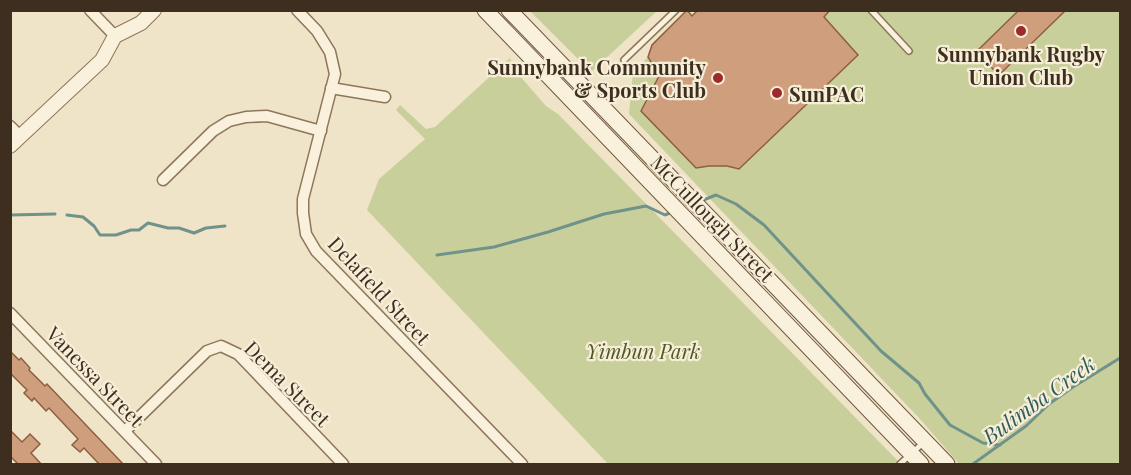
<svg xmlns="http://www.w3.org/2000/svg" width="1131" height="475" font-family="'Playfair Display',serif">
<rect width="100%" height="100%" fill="#f0e4c8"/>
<!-- green -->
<g fill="#c9cf9b">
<path d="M698,10L1120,11V464H959L920,419L629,114L633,72L648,57L652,44L687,11L692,15Z"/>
<path d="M530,11H657L591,72Z"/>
<path d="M510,58L513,68L546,106L558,114L901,464H608L367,210L379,179L425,139L396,110L400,105L426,129L435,127Z"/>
</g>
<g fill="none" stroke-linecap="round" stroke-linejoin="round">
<!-- stream -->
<g stroke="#6f938a" stroke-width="3">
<path d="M701,201L716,195L736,204L764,225L881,351L919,383L925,394L950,425L983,443L1000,445"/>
<path d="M10,215L55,214"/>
<path d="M67,215L83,217L94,226L100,235H116L131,230H139L148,223L168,228H179L194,233L206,228L225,226"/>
<path d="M437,255L494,247L548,232L604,214L646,206L665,215L672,212"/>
<path d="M973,464L1026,426L1049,404L1073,387L1120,358"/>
</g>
</g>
<!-- building -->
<g fill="#cf9f7d" stroke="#8d5f41" stroke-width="1.5">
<path d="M687,10L692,16L698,10H830L824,17L858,55L739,169L727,166H709L696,168L641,111L659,76L648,57L652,45Z"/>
<path d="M1019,10H1066L999,75L976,52Z"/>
<path d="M10,351L19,360L21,358L30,368L29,370L45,386L47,384L124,465H100L84,448L80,452L72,445L78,439L49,408L46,411L34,398L32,401L24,393L27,390L10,373Z"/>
<path d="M10,430L22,442L30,434L40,444L31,453L42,465H19L10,456Z"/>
</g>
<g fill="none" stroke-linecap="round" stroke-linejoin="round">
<defs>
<g id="service">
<path d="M871,10L909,51"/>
<path d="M624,60L676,10"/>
<path d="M900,464L923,443"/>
</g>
<g id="minor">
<path d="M90,10L115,36"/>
<path d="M297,10L317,31L330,52L335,74L303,199V213L306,234L316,251L522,464"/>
<path d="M331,88L385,97"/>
<path d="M10,126L20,136"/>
<path d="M163,180L213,131L229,121L246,117L267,116L321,131"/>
<path d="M10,313L156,464"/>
<path d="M125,431L207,351L221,346L238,354L343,464"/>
</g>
<path id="tertiary" d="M10,146L102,60L115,36L141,23L154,10"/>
<g id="secondary">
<path d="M485,10L921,464"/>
<path d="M509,10L947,464"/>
</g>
</defs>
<!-- service casing -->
<use href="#service" stroke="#8d765c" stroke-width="8"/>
<!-- minor casing -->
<use href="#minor" stroke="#8d765c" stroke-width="13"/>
<!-- tertiary casing -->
<use href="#tertiary" stroke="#8d765c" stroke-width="16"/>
<!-- secondary casing -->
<use href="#secondary" stroke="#6f573f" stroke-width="17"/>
<!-- service -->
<use href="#service" stroke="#faf1dc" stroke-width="5"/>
<!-- minor -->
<use href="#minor" stroke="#faf1dc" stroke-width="10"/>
<!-- tertiary -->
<use href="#tertiary" stroke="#faf1dc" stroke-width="14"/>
<!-- secondary -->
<use href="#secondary" stroke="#faf1dc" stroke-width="15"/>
</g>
<!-- markers -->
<g fill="#9e2a2b" stroke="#f7eed8" stroke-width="2">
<circle cx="1021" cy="31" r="6"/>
<circle cx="718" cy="78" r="6"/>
<circle cx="777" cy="93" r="6"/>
</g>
<g text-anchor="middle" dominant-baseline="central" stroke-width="4.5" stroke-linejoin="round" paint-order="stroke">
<!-- poi labels -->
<g font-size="20" font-weight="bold" fill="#3d2e20" stroke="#f7eed8">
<text x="1021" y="53">Sunnybank Rugby<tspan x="1021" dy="23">Union Club</tspan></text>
<text x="706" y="66" text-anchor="end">Sunnybank Community<tspan x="706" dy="23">&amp; Sports Club</tspan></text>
<text x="789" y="93" text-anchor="start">SunPAC</text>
</g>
<!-- street labels -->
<g font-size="20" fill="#3d2e20" stroke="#f7eed8">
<text transform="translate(713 218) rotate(46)">McCullough Street</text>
<text transform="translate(380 290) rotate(47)">Delafield Street</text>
<text transform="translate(96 376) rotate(46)">Vanessa Street</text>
<text transform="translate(288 383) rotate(45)">Dema Street</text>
</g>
<!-- park labels -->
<g font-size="20" font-style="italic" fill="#4d5a26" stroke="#f7eed8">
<text x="643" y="350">Yimbun Park</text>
</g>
<!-- water labels -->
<g font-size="21" font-style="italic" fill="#2f5d5a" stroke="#f7eed8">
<text transform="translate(1038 399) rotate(-36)">Bulimba Creek</text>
</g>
</g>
<!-- border -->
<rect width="1131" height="475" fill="none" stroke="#3d2e20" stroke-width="24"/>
</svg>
